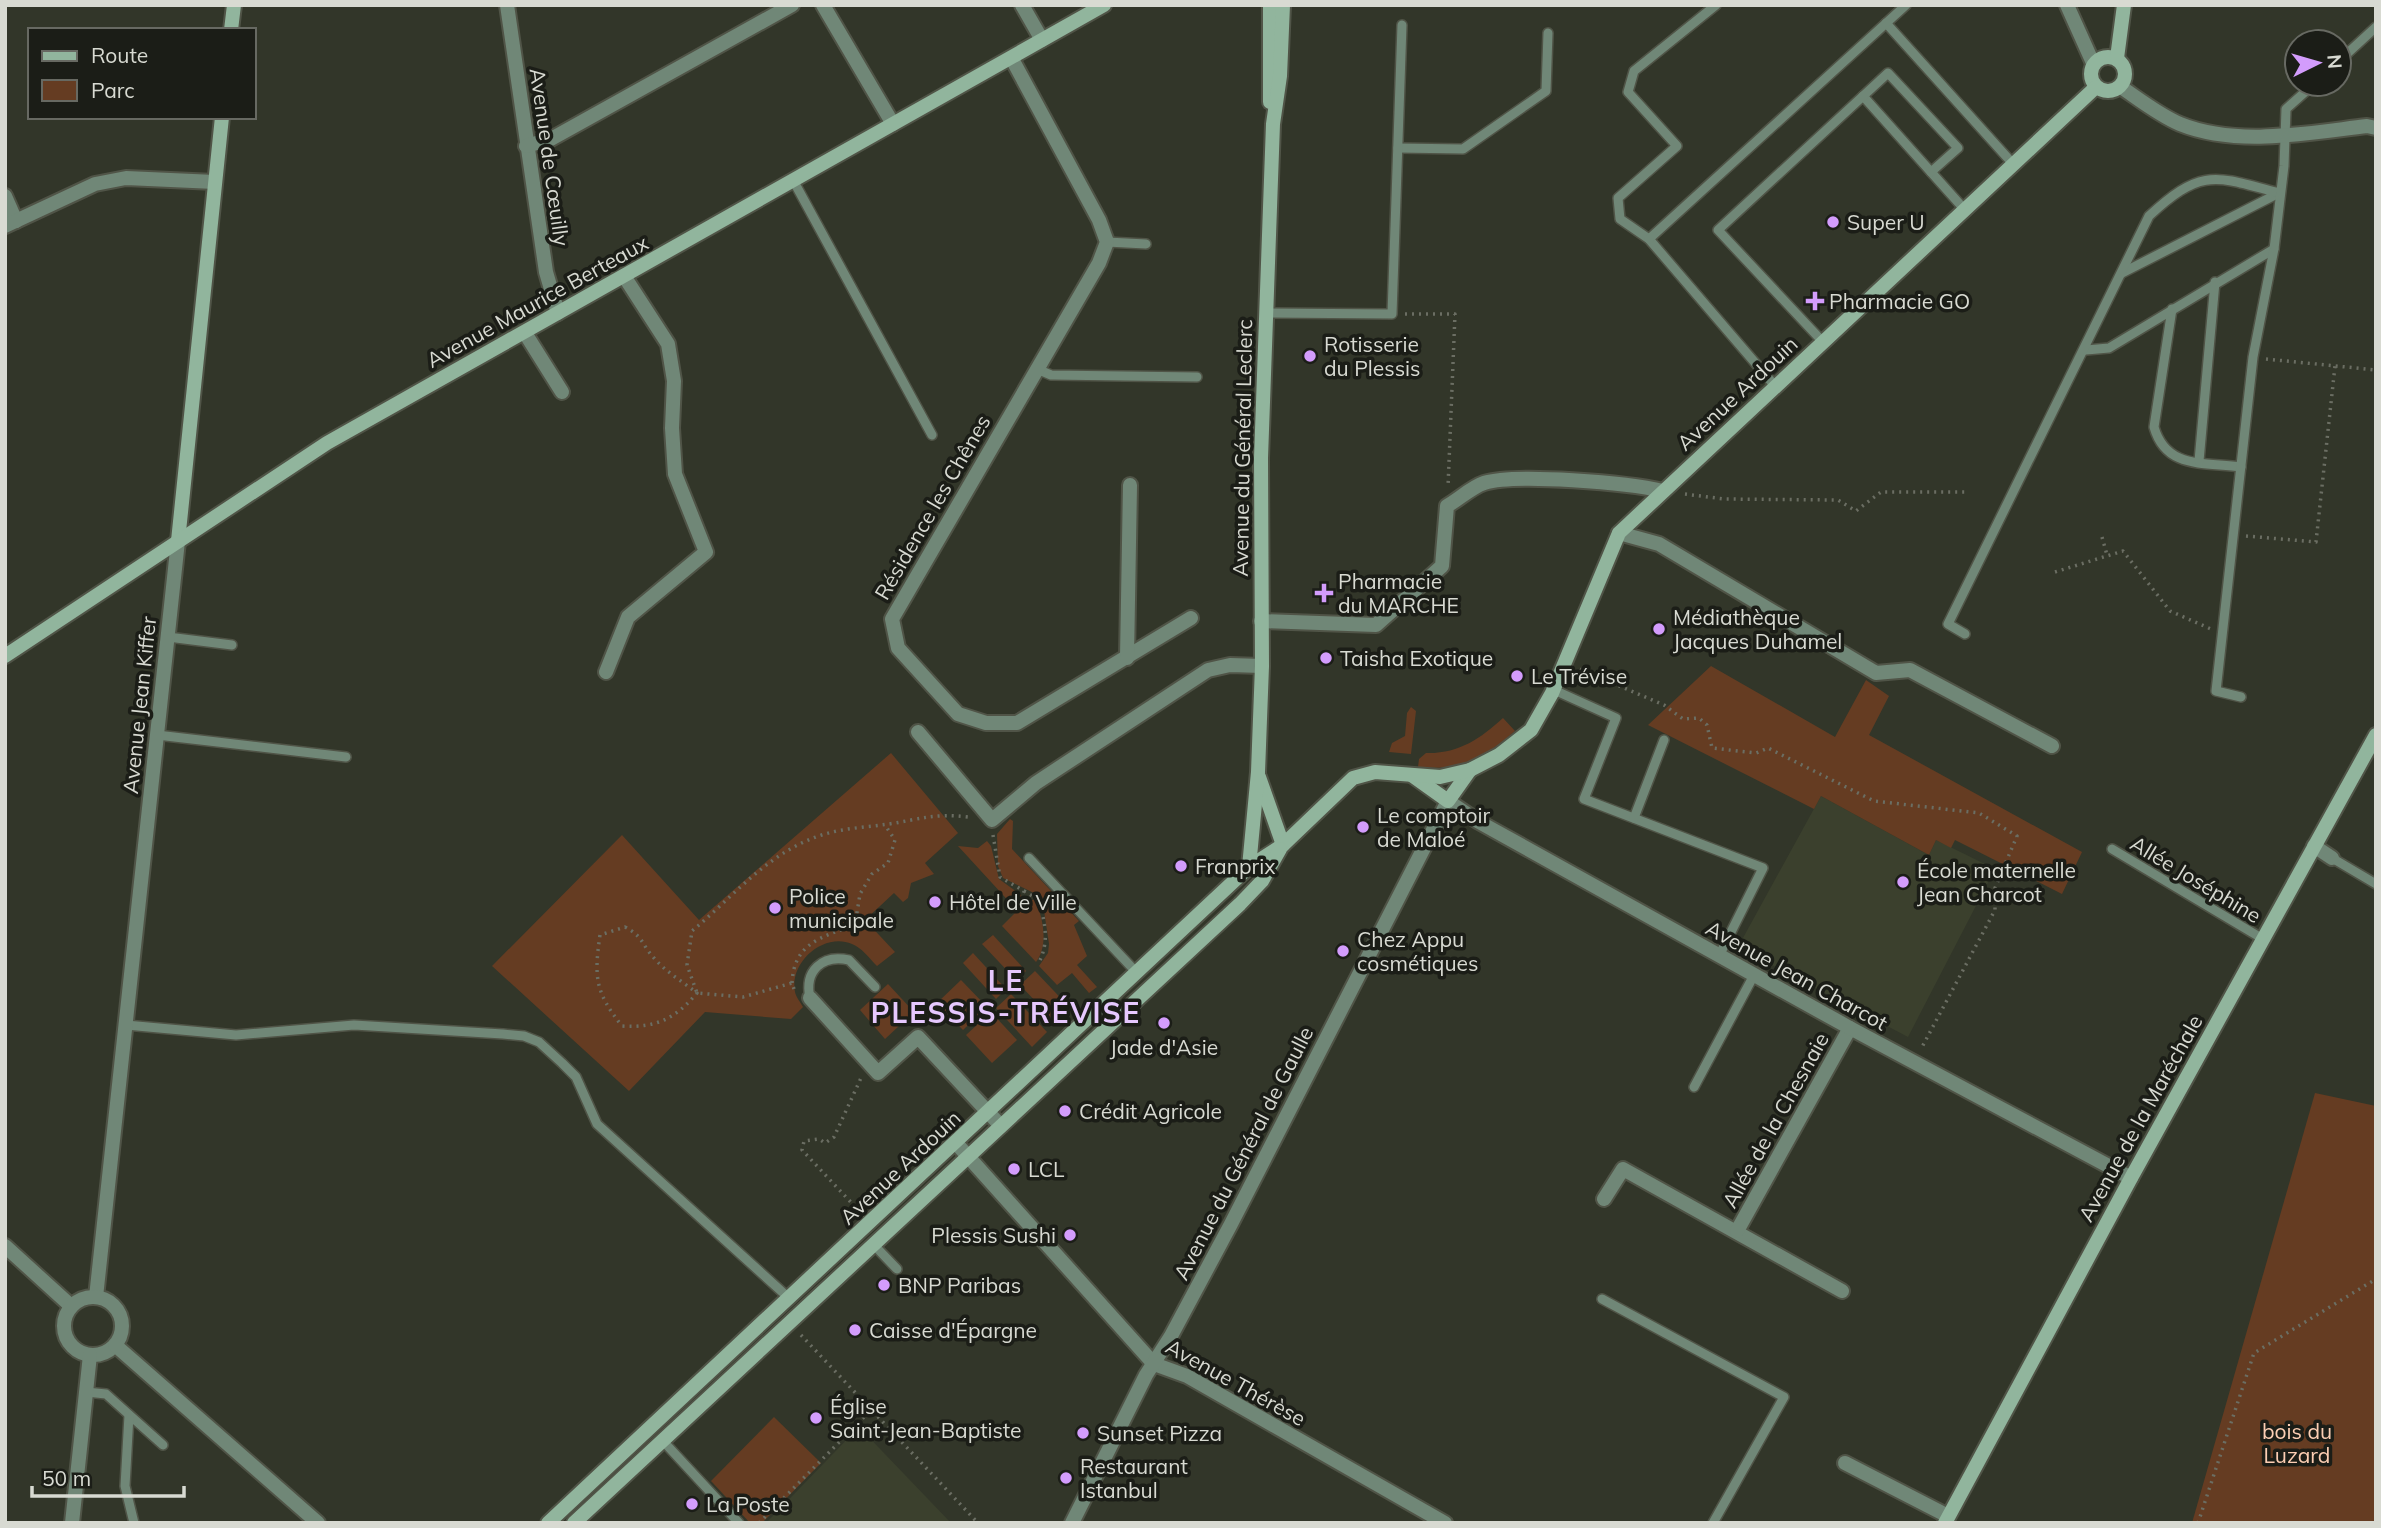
<svg xmlns="http://www.w3.org/2000/svg" width="2381" height="1528" font-family="Mulish,sans-serif">
<rect width="100%" height="100%" fill="#323629"/>
<!-- built -->
<g fill="#3b402d">
<path d="M1821,796L1929,855L1936,840L1995,869L1908,1037L1738,947Z"/>
<path d="M859,1427L951,1523H766Z"/>
</g>
<!-- green -->
<g fill="#653c22">
<path d="M1711,666L1835,737L1866,680L1889,696L1869,735L2082,852L2062,894L1955,840L1951,848L1936,840L1929,855L1821,796L1814,809L1648,725Z"/>
<path d="M1411,707L1416,711L1411,754L1389,752L1392,743L1405,736L1407,713Z"/>
<path d="M1503,718L1515,731C1483,759 1462,771 1418,767L1419,759L1426,753C1458,754 1480,739 1503,718Z"/>
<path d="M891,753L958,833L925,863L934,874L911,883L908,898L903,902L894,893L865,920L895,952L877,966C869,958 862,948 852,944C824,932 789,962 795,992C796,997 801,1003 803,1007L791,1019L705,1012L629,1091L492,966L622,835L699,920Z"/>
<path d="M1010,819L1013,821L1012,849L1079,921L1074,925L1087,956L1077,965L1097,987L1089,993L1072,973L1057,985L1039,966L1048,953L1049,944L1042,897L1003,878L998,866L997,834Z"/>
<path d="M987,841L991,846L999,879L1021,895L1022,899L1014,907L958,846L978,848Z"/>
<path d="M1035,899C1043,918 1049,945 1036,962L1002,926L1025,903Z"/>
<path d="M993,935L1026,971L1016,980L982,944Z"/>
<path d="M973,953L1006,989L996,999L963,963Z"/>
<path d="M1035,971L1072,1010L1057,1024L1020,985Z"/>
<path d="M961,980L987,1007L963,1030L937,1003Z"/>
<path d="M888,984L914,1012L885,1039L860,1010Z"/>
<path d="M1011,994L1047,1032L1032,1047L996,1008Z"/>
<path d="M991,1012L1017,1040L992,1063L966,1035Z"/>
<path d="M2315,1093L2376,1106V1523H2192Z"/>
<path d="M774,1417L821,1463L762,1523H750L711,1481Z"/>
</g>
<g fill="none" stroke-linecap="round" stroke-linejoin="round">
<defs>
<g id="lane">
<path d="M1716,5L1634,71L1628,92L1677,146L1618,198L1620,219L1649,239L1775,386"/>
<path d="M1886,23L2014,165"/>
<path d="M2339,61L2376,27"/>
<path d="M1863,96L1965,210"/>
<path d="M1398,148L1463,149L1546,91L1548,33"/>
<path d="M793,180L932,435"/>
<path d="M1649,239L1906,5"/>
<path d="M1107,242L1146,244"/>
<path d="M2122,273L2279,193"/>
<path d="M2172,309L2154,427C2166,469 2203,462 2241,467"/>
<path d="M1266,313L1392,314L1402,25"/>
<path d="M1823,342L1718,230L1888,73L1958,148L1931,172"/>
<path d="M2086,350L2109,348L2274,249"/>
<path d="M1037,369L1051,375L1197,377"/>
<path d="M2199,461L2215,282"/>
<path d="M1965,634L1948,624L2149,216C2202,167 2215,176 2279,193"/>
<path d="M168,637L232,645"/>
<path d="M1554,690L1616,718L1584,799L1763,868L1719,956"/>
<path d="M2241,697L2216,691L2253,357L2274,249L2284,166L2286,109L2314,84"/>
<path d="M157,735L346,757"/>
<path d="M1634,818L1664,740"/>
<path d="M2112,849L2263,939"/>
<path d="M1029,858L1137,973"/>
<path d="M2332,858L2376,884"/>
<path d="M810,998C804,971 822,954 849,960L875,987"/>
<path d="M126,1025L236,1035L354,1025L503,1034L524,1036L539,1042L562,1063L576,1077L597,1124L790,1299"/>
<path d="M1694,1087L1754,975"/>
<path d="M874,1245L897,1269"/>
<path d="M1602,1299L1784,1397L1713,1523"/>
<path d="M86,1392L106,1394L163,1445"/>
<path d="M129,1415L125,1486L134,1523"/>
<path d="M663,1441L739,1523"/>
</g>
<g id="street">
<path d="M507,5L546,272L558,313"/>
<path d="M823,5L893,124"/>
<path d="M1022,5L1042,40"/>
<path d="M2067,5L2093,63"/>
<path d="M1012,59L1099,220L1107,242L1099,263L892,619L898,648L958,714L986,723H1017L1191,618"/>
<path d="M2121,87C2140,100 2159,115 2180,124C2237,147 2308,133 2367,126L2376,128"/>
<path d="M526,146L551,139L792,5"/>
<path d="M5,196L16,221"/>
<path d="M5,226L95,184L126,178L215,182"/>
<path d="M525,333L562,392"/>
<path d="M1619,533L1659,544L1876,673L1910,670L2052,746"/>
<path d="M1261,621L1376,625L1442,566L1447,506C1459,499 1472,487 1484,483C1516,473 1629,483 1663,491"/>
<path d="M1127,658L1130,485"/>
<path d="M606,672L628,617L706,552L675,474L672,428L674,381L668,344L624,276"/>
<path d="M918,732L992,820L1036,783L1208,670L1230,665L1262,666"/>
<path d="M2314,846L2332,858"/>
<path d="M810,998L878,1073L918,1037L1001,1126"/>
<path d="M956,1143L1154,1364L1187,1376L1445,1523"/>
<path d="M1604,1199L1623,1169L1842,1291"/>
<path d="M1737,1231L1850,1028"/>
<path d="M5,1246L71,1306"/>
<path d="M96,1297L178,541"/>
<circle cx="93" cy="1326" r="29"/>
<path d="M115,1345L318,1523"/>
<path d="M1845,1463L1948,1516"/>
<path d="M72,1523L90,1355"/>
<path d="M1072,1523L1146,1375L1171,1336L1231,1224L1448,801L1479,822L1850,1028L2131,1178"/>
</g>
<g id="secondary">
<path d="M1270,5V102"/>
<path d="M231,30L234,5"/>
<circle cx="2108" cy="74" r="17"/>
<path d="M2117,58L2124,5"/>
<path d="M178,541L222,117"/>
<path d="M5,656L327,443L1104,5"/>
<path d="M1413,776L1448,801L1470,770"/>
<path d="M1259,777L1283,845"/>
<path d="M1249,867L1258,772L1262,666L1261,458L1273,124L1280,76L1283,5"/>
<path d="M548,1523L1249,867L1283,845L1353,778L1375,772L1440,777L1470,770L1499,755L1531,730L1552,693L1619,533L2096,87"/>
<path d="M574,1523L1240,904L1262,881L1280,849"/>
<path d="M1945,1523L2131,1178L2376,735"/>
</g>
</defs>
<!-- lane casing -->
<use href="#lane" stroke="#505447" stroke-width="12"/>
<!-- street casing -->
<use href="#street" stroke="#505447" stroke-width="18"/>
<!-- secondary casing -->
<use href="#secondary" stroke="#505447" stroke-width="18"/>
<!-- path -->
<g stroke="#6b6e63" stroke-width="3.5" stroke-dasharray="2 5" stroke-linecap="butt">
<path d="M1405,314H1455L1448,487"/>
<path d="M2266,359L2376,370"/>
<path d="M1685,494L1724,499L1838,500L1856,511L1881,492H1966"/>
<path d="M2246,536L2316,542L2335,366"/>
<path d="M2102,537L2107,555"/>
<path d="M2055,572L2123,551L2170,611L2211,629"/>
<path d="M1580,669L1664,705L1683,719L1699,718L1707,725L1712,748L1756,753L1768,748L1874,801L1979,813L2017,836L1995,888V910L1921,1049"/>
<path d="M993,835L1000,877L1024,891L1023,902L1015,909"/>
<path d="M1024,891L1039,900C1045,924 1050,942 1038,964"/>
<path d="M625,927C644,937 641,944 654,958C666,972 683,982 697,993C675,1019 656,1028 622,1026C595,992 594,977 600,935Z"/>
<path d="M792,983C794,943 821,937 855,925L860,894L872,874L888,863L895,840L885,825"/>
<path d="M794,989L792,983L743,997L697,993L687,965L692,931C734,896 770,850 825,834C845,828 868,827 889,824C921,819 934,813 968,817"/>
<path d="M860,1212L802,1150L804,1141L819,1139L825,1143L834,1137L861,1078"/>
<path d="M801,1335L978,1523"/>
<path d="M759,1523L871,1410"/>
<path d="M2198,1523L2254,1353L2376,1279"/>
</g>
<!-- lane -->
<use href="#lane" stroke="#708777" stroke-width="9"/>
<!-- street -->
<use href="#street" stroke="#708777" stroke-width="14"/>
<!-- secondary -->
<use href="#secondary" stroke="#91b59d" stroke-width="14"/>
</g>
<!-- markers -->
<g fill="#d39cfc" stroke="#1b1d17" stroke-width="2.5">
<circle cx="1833" cy="222" r="7"/>
<path d="M1811.5 290.5h7v7h7v7h-7v7h-7v-7h-7v-7h7z"/>
<circle cx="1310" cy="356" r="7"/>
<path d="M1320.5 582.5h7v7h7v7h-7v7h-7v-7h-7v-7h7z"/>
<circle cx="1659" cy="629" r="7"/>
<circle cx="1326" cy="658" r="7"/>
<circle cx="1517" cy="676" r="7"/>
<circle cx="1363" cy="827" r="7"/>
<circle cx="1181" cy="866" r="7"/>
<circle cx="1903" cy="882" r="7"/>
<circle cx="935" cy="902" r="7"/>
<circle cx="775" cy="908" r="7"/>
<circle cx="1343" cy="951" r="7"/>
<circle cx="1164" cy="1023" r="7"/>
<circle cx="1065" cy="1111" r="7"/>
<circle cx="1014" cy="1169" r="7"/>
<circle cx="1070" cy="1235" r="7"/>
<circle cx="884" cy="1285" r="7"/>
<circle cx="855" cy="1330" r="7"/>
<circle cx="816" cy="1418" r="7"/>
<circle cx="1083" cy="1433" r="7"/>
<circle cx="1066" cy="1478" r="7"/>
<circle cx="692" cy="1504" r="7"/>
</g>
<g text-anchor="middle" dominant-baseline="central" stroke-width="7" stroke-linejoin="round" paint-order="stroke">
<!-- street labels -->
<g font-size="21" fill="#d8dad2" stroke="#1b1d17">
<text transform="translate(550 157) rotate(82)">Avenue de Cœuilly</text>
<text transform="translate(537 301) rotate(-29)">Avenue Maurice Berteaux</text>
<text transform="translate(1737 393) rotate(-43)">Avenue Ardouin</text>
<text transform="translate(1242 448) rotate(-89)">Avenue du Général Leclerc</text>
<text transform="translate(932 507) rotate(-60)">Résidence les Chênes</text>
<text transform="translate(139 705) rotate(-84)">Avenue Jean Kiffer</text>
<text transform="translate(2196 879) rotate(31)">Allée Joséphine</text>
<text transform="translate(1797 975) rotate(29)">Avenue Jean Charcot</text>
<text transform="translate(2140 1118) rotate(-61)">Avenue de la Maréchale</text>
<text transform="translate(1775 1120) rotate(-61)">Allée de la Chesnaie</text>
<text transform="translate(1243 1153) rotate(-63)">Avenue du Général de Gaulle</text>
<text transform="translate(900 1167) rotate(-43)">Avenue Ardouin</text>
<text transform="translate(1236 1382) rotate(29)">Avenue Thérèse</text>
</g>
<!-- poi labels -->
<g font-size="21" fill="#d8dad2" stroke="#1b1d17" text-anchor="start">
<text x="1847" y="222">Super U</text>
<text x="1829" y="301">Pharmacie GO</text>
<text x="1324" y="344">Rotisserie<tspan x="1324" dy="24">du Plessis</tspan></text>
<text x="1338" y="581">Pharmacie<tspan x="1338" dy="24">du MARCHE</tspan></text>
<text x="1673" y="617">Médiathèque<tspan x="1673" dy="24">Jacques Duhamel</tspan></text>
<text x="1340" y="658">Taisha Exotique</text>
<text x="1531" y="676">Le Trévise</text>
<text x="1377" y="815">Le comptoir<tspan x="1377" dy="24">de Maloé</tspan></text>
<text x="1195" y="866">Franprix</text>
<text x="1917" y="870">École maternelle<tspan x="1917" dy="24">Jean Charcot</tspan></text>
<text x="789" y="896">Police<tspan x="789" dy="24">municipale</tspan></text>
<text x="949" y="902">Hôtel de Ville</text>
<text x="1357" y="939">Chez Appu<tspan x="1357" dy="24">cosmétiques</tspan></text>
<text x="1164" y="1047" text-anchor="middle">Jade d'Asie</text>
<text x="1079" y="1111">Crédit Agricole</text>
<text x="1028" y="1169">LCL</text>
<text x="1056" y="1235" text-anchor="end">Plessis Sushi</text>
<text x="898" y="1285">BNP Paribas</text>
<text x="869" y="1330">Caisse d'Épargne</text>
<text x="830" y="1406">Église<tspan x="830" dy="24">Saint-Jean-Baptiste</tspan></text>
<text x="1097" y="1433">Sunset Pizza</text>
<text x="1080" y="1466">Restaurant<tspan x="1080" dy="24">Istanbul</tspan></text>
<text x="706" y="1504">La Poste</text>
</g>
<!-- park labels -->
<g font-size="21" fill="#fcceb3" stroke="#1b1d17">
<text x="2297" y="1431">bois du<tspan x="2297" dy="24">Luzard</tspan></text>
</g>
<!-- district labels -->
<g font-size="28" font-weight="bold" letter-spacing="2" fill="#e6c8fe" stroke="#1b1d17">
<text x="1006" y="980">LE<tspan x="1006" dy="32">PLESSIS-TRÉVISE</tspan></text>
</g>
</g>
<!-- border -->
<rect width="2381" height="1528" fill="none" stroke="#d8dad2" stroke-width="14"/>
<!-- legend -->
<rect x="28" y="28" width="228" height="91" fill="#1b1d17" stroke="#676962" stroke-width="2"/>
<rect x="42" y="51" width="35" height="10" fill="#91b59d" stroke="#676962" stroke-width="2"/>
<text x="91" y="63" font-size="21" fill="#d8dad2">Route</text>
<rect x="42" y="80" width="35" height="21" fill="#653c22" stroke="#676962" stroke-width="2"/>
<text x="91" y="98" font-size="21" fill="#d8dad2">Parc</text>
<!-- north arrow -->
<g transform="translate(2318 63) rotate(85)"><circle r="33" fill="#1b1d17" stroke="#676962" stroke-width="2"/>
<path d="M0-5L12 26L0 18L-12 26Z" fill="#d39cfc"/>
<text y="-10" font-size="19" font-weight="bold" text-anchor="middle" fill="#d8dad2">N</text>
</g>
<!-- scale -->
<path d="M32 1486v10h152v-10" fill="none" stroke="#d8dad2" stroke-width="3.5"/>
<text x="42" y="1486" font-size="21" fill="#d8dad2" stroke="#1b1d17" stroke-width="5" paint-order="stroke">50 m</text>
</svg>
